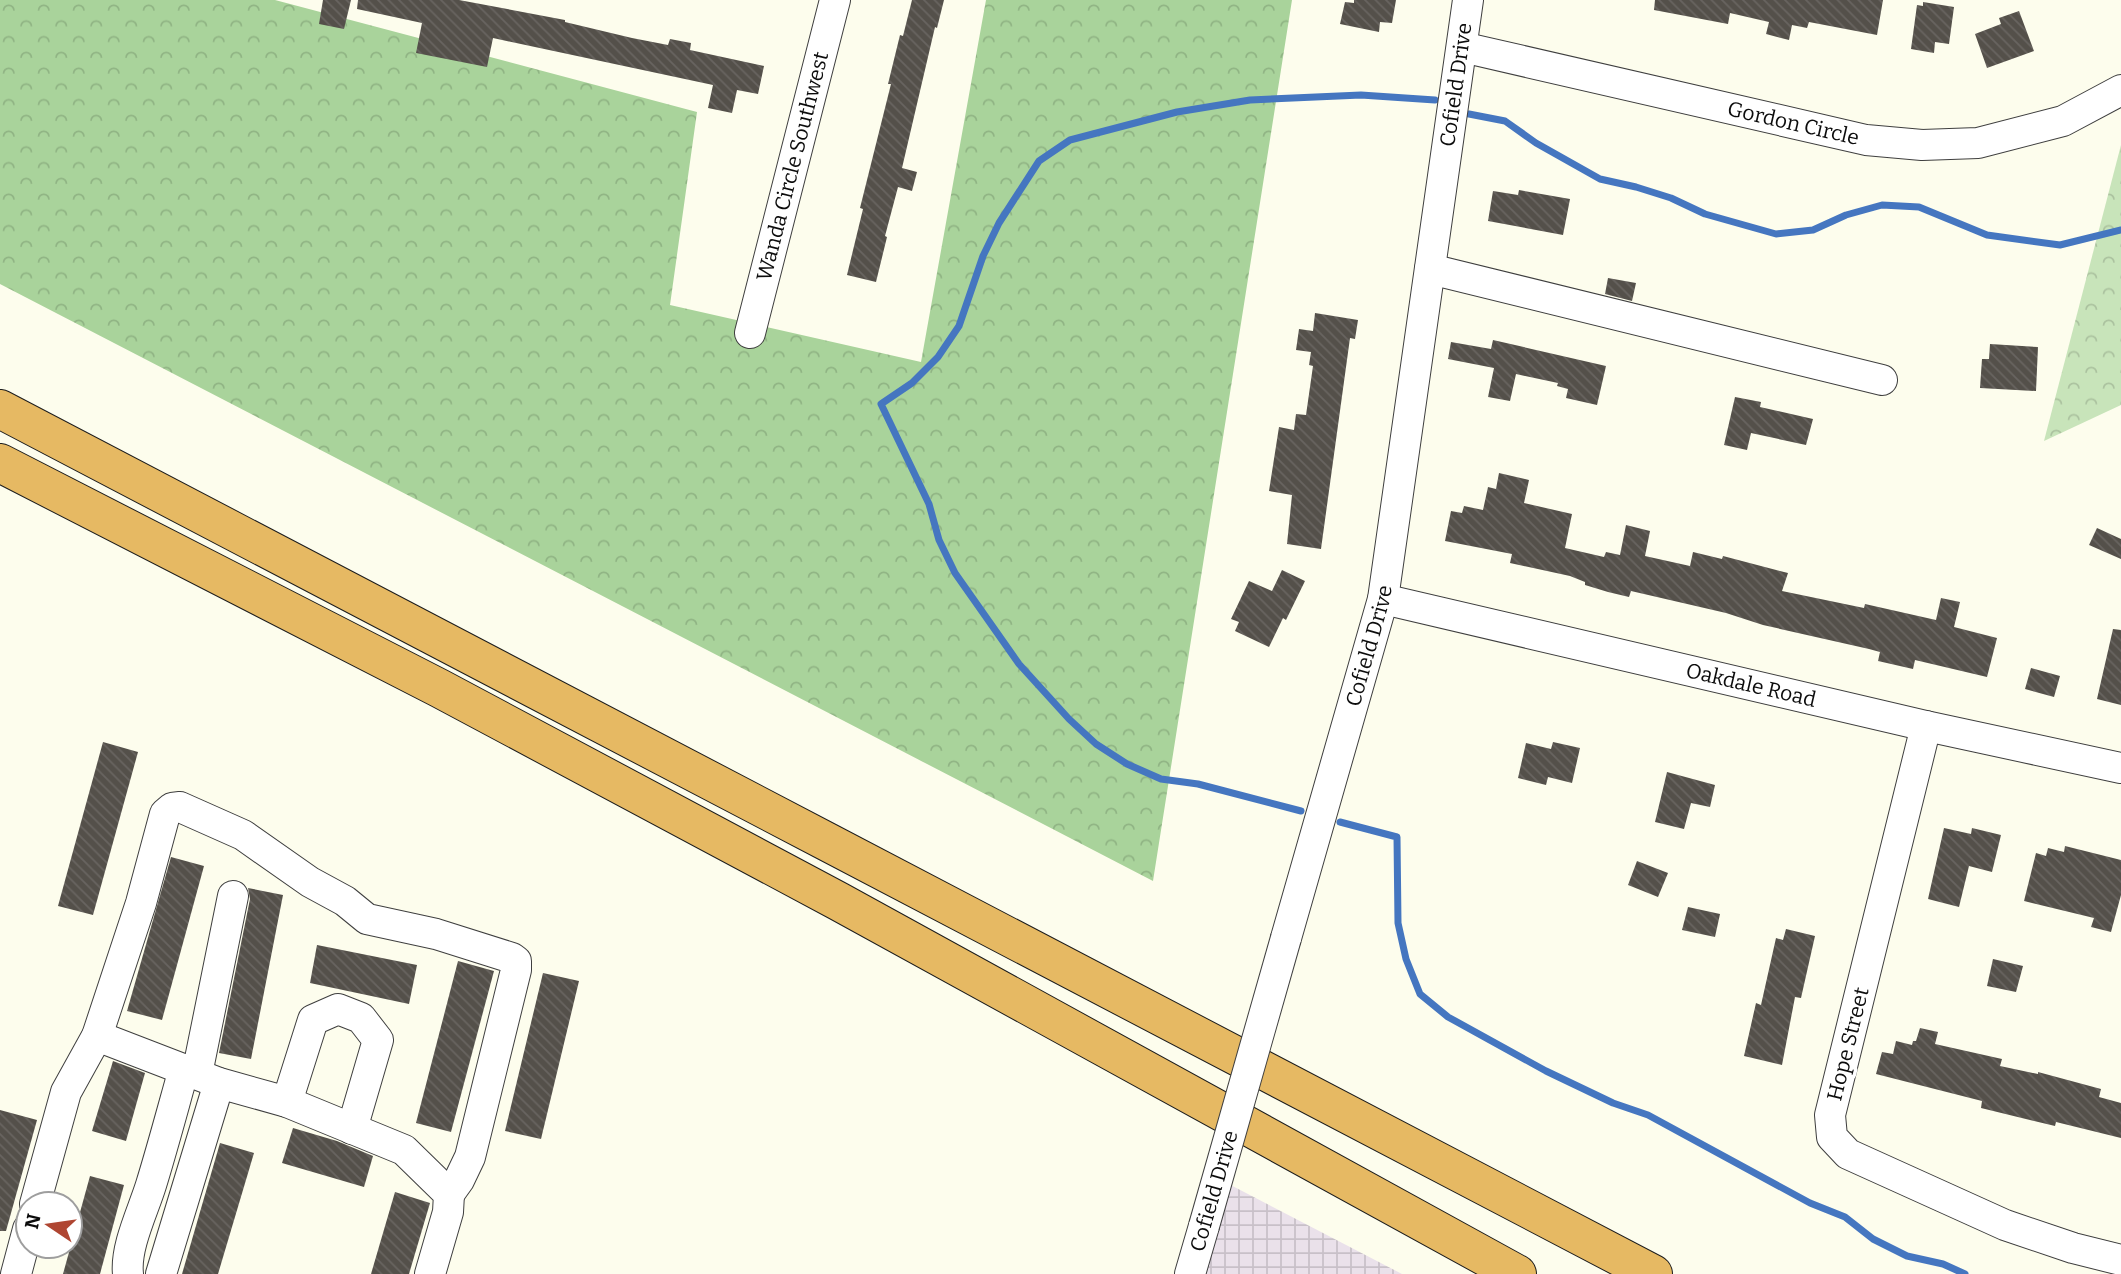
<svg xmlns="http://www.w3.org/2000/svg" width="2121" height="1274" font-family="Bitter,serif">
<defs>
<pattern id="industrial-grid" width="8" height="8" patternUnits="userSpaceOnUse" patternTransform="scale(1.75)"><rect width="8" height="8" fill="#eae1ea"/><path d="M0 4h8M4 0v8" fill="none" stroke="#c8c0c8"/></pattern>
<pattern id="forest-crowns" width="20" height="18" patternUnits="userSpaceOnUse" patternTransform="scale(1.75)"><rect width="20" height="18" fill="#a9d39b"/><path d="M2 6a3 3 0 1 1 6 0M12 15a3 3 0 1 1 6 0" fill="none" stroke="#90b484"/></pattern>
<pattern id="park-crowns" width="20" height="18" patternUnits="userSpaceOnUse" patternTransform="scale(1.75)"><rect width="20" height="18" fill="#c8e4ba"/><path d="M2 6a3 3 0 1 1 6 0M12 15a3 3 0 1 1 6 0" fill="none" stroke="#abc29f"/></pattern>
<pattern id="building-back-hatch" width="6" height="6" patternUnits="userSpaceOnUse" patternTransform="scale(1.75)"><rect width="6" height="6" fill="#54504a"/><path d="M-1 5l2 2M0 0l6 6M5-1l2 2" fill="none" stroke="#686460"/></pattern>
</defs>
<rect width="100%" height="100%" fill="#fdfded"/>
<!-- industrial -->
<path fill="url(#industrial-grid)" d="M1219,1179L1402,1274H1191Z"/>
<!-- forest -->
<path fill="url(#forest-crowns)" d="M0,0H275L697,112L670,305L921,362L986,0H1292L1153,881L0,284Z"/>
<!-- park -->
<path fill="url(#park-crowns)" d="M2121,145V405L2044,441Z"/>
<g fill="none" stroke-linecap="round" stroke-linejoin="round">
<!-- stream -->
<g stroke="#4576c0" stroke-width="7">
<path d="M1469,114L1505,121L1536,143L1600,179L1636,187L1671,198L1705,214L1776,234L1813,230L1846,215L1882,205L1919,207L1987,235L2060,245L2121,230"/>
<path d="M1301,811L1198,784L1161,779L1127,764L1096,744L1069,719L1019,664L955,573L939,540L929,504L881,404L912,383L938,357L959,326L983,256L999,223L1039,161L1070,140L1177,112L1250,100L1361,95L1435,100"/>
<path d="M1340,822L1397,837L1398,923L1406,959L1420,994L1448,1017L1546,1071L1613,1103L1648,1115L1810,1203L1845,1217L1873,1239L1907,1256L1943,1264L1965,1274"/>
</g>
</g>
<!-- building -->
<g fill="url(#building-back-hatch)">
<path d="M323,0H351L344,29L319,24Z"/>
<path d="M358,0H459L565,20V22L632,38L668,45L670,39L691,43L690,50L764,66L758,94L737,90L732,113L708,108L713,85L493,38L487,67L416,53L422,23L357,9Z"/>
<path d="M912,0H944L937,28L935,27L902,168L917,172L912,191L898,187L885,236L887,237L876,282L847,275L863,209L860,208L891,84H888L900,35L903,36Z"/>
<path d="M1354,0H1396L1392,23L1380,22L1379,32L1340,24L1345,2L1354,3Z"/>
<path d="M1655,0H1883L1877,35L1809,22L1807,28L1792,25L1789,40L1766,34L1769,22L1730,13L1728,24L1654,10Z"/>
<path d="M1923,2L1954,7L1949,44L1935,42L1934,53L1911,49L1917,5L1923,6Z"/>
<path d="M2019,11L2034,51L1987,68L1975,34L2001,24L1999,18Z"/>
<path d="M1519,190L1570,199L1563,235L1488,221L1493,191L1518,195Z"/>
<path d="M1608,278L1636,283L1632,301L1605,294Z"/>
<path d="M1315,313L1358,320L1355,339L1350,338L1321,549L1287,544L1292,495L1269,491L1279,427L1294,430L1296,414L1306,415L1313,366L1309,365L1311,352L1296,350L1299,329L1313,331Z"/>
<path d="M1493,340L1606,366L1597,405L1566,398L1568,389L1557,386L1558,383L1516,374L1510,401L1488,397L1494,368L1448,359L1451,342L1491,349Z"/>
<path d="M1990,344L2038,347L2036,391L1980,388L1982,359H1989Z"/>
<path d="M1735,397L1761,402L1760,407L1813,419L1806,445L1751,433L1747,450L1724,445Z"/>
<path d="M1499,473L1529,480L1524,503L1572,514L1565,548L1604,557L1606,552L1620,555L1626,525L1650,531L1645,556L1690,566L1693,552L1722,559L1723,556L1788,573L1782,591L1864,608L1865,604L1936,620L1941,598L1960,602L1954,627L1997,638L1987,677L1915,660L1913,669L1878,661L1880,652L1869,649L1763,625L1726,613L1631,591L1629,597L1608,592L1585,585V582L1570,576L1510,563L1512,554L1445,541L1451,511L1462,513L1464,506L1483,510L1488,487L1496,489Z"/>
<path d="M2097,528L2121,539V559L2089,545Z"/>
<path d="M1282,570L1305,581L1286,620L1283,618L1269,647L1235,631L1239,622L1231,619L1249,581L1272,591Z"/>
<path d="M2113,629L2121,630V705L2097,699Z"/>
<path d="M2031,668L2060,676L2054,697L2025,689Z"/>
<path d="M103,742L138,752L93,915L58,906Z"/>
<path d="M1553,742L1580,748L1572,783L1548,777L1546,785L1518,778L1526,743L1551,749Z"/>
<path d="M1667,772L1715,785L1710,807L1691,803L1684,829L1655,822Z"/>
<path d="M1944,828L1971,834L1972,828L2001,835L1992,872L1969,866L1959,907L1928,899Z"/>
<path d="M2065,846L2121,860V895L2111,932L2091,927L2094,918L2024,901L2036,853L2046,856L2048,848L2064,852Z"/>
<path d="M171,857L204,866L162,1020L127,1011Z"/>
<path d="M1637,861L1668,873L1658,897L1628,885Z"/>
<path d="M248,888L283,895L251,1059L219,1053L250,899Z"/>
<path d="M1688,907L1720,914L1715,937L1682,930Z"/>
<path d="M1786,929L1815,936L1801,998L1795,997L1782,1065L1744,1056L1756,1003L1761,1005L1776,938L1783,940Z"/>
<path d="M317,945L417,965L409,1004L310,983Z"/>
<path d="M1993,959L2023,966L2016,992L1987,986Z"/>
<path d="M458,961L494,971L451,1132L416,1123Z"/>
<path d="M543,973L579,981L541,1139L505,1131Z"/>
<path d="M1920,1028L1938,1032L1935,1044L2002,1059L2000,1066L2038,1074V1072L2101,1089L2099,1097L2121,1103V1138L2056,1122L2055,1126L1981,1108L1982,1101L1876,1074L1882,1052L1893,1054L1896,1041L1912,1045L1913,1041H1916Z"/>
<path d="M113,1061L145,1073L126,1141L92,1131Z"/>
<path d="M0,1110L37,1120L6,1231H0Z"/>
<path d="M293,1128L337,1141L373,1156L364,1187L282,1163Z"/>
<path d="M220,1143L254,1153L218,1274H182Z"/>
<path d="M90,1176L124,1185L100,1274H63Z"/>
<path d="M395,1192L430,1203L409,1274H371Z"/>
</g>
<g fill="none" stroke-linecap="round" stroke-linejoin="round">
<defs>
<g id="street">
<path id="s1" d="M1462,47L1866,140L1922,145L1978,143L2063,121L2121,90"/>
<path d="M1430,269L1882,380"/>
<path id="s2" d="M750,333L835,0"/>
<path id="s3" d="M1383,599L1926,726L2121,768"/>
<path d="M1926,726L1830,1115L1832,1137L1848,1154L2005,1225L2073,1248L2121,1260"/>
<path id="s4" d="M1286,938L1383,599L1468,0"/>
<path d="M97,1036L219,1083L287,1102L404,1150L449,1194L448,1212L430,1274"/>
<path d="M197,1074L233,896"/>
<path d="M287,1102L313,1020L338,1009L361,1018L378,1040L352,1129"/>
<path d="M35,1204L66,1092L97,1036L141,903L165,814L172,808L180,807L243,835L310,882L345,901L367,919L436,934L512,958L516,961V970L470,1157L459,1180L449,1194"/>
<path d="M16,1274L28,1229"/>
<path d="M128,1274C125,1247 143,1211 151,1185C163,1146 173,1108 184,1069"/>
<path d="M161,1274L219,1083"/>
<path d="M1190,1274L1204,1226"/>
</g>
<g id="highway">
<path d="M0,409C549,700 1104,983 1653,1274"/>
<path d="M0,463L439,688L838,901L1517,1274"/>
</g>
</defs>
<!-- street casing -->
<use href="#street" stroke="#3f3f3f" stroke-width="32"/>
<!-- highway casing -->
<use href="#highway" stroke="#1d1d1d" stroke-width="40"/>
<!-- street -->
<use href="#street" stroke="#fff" stroke-width="30"/>
<!-- highway -->
<use href="#highway" stroke="#e6b963" stroke-width="38"/>
<defs>
<path id="street-bridge" d="M1204,1226L1286,938"/>
</defs>
<!-- street-bridge casing -->
<use href="#street-bridge" stroke="#3f3f3f" stroke-width="32" stroke-linecap="butt"/>
<!-- street-bridge -->
<use href="#street-bridge" stroke="#fff" stroke-width="30"/>
</g>
<g text-anchor="middle" dominant-baseline="central" stroke-width="7" stroke-linejoin="round" paint-order="stroke">
<!-- street labels -->
<g font-size="21" fill="#0c0c0c" stroke="#fff">
<text stroke="none"><textPath href="#s4" startOffset="872">Cofield Drive</textPath></text>
<text stroke="none"><textPath href="#s1" startOffset="340">Gordon Circle</textPath></text>
<text stroke="none"><textPath href="#s2" startOffset="172">Wanda Circle Southwest</textPath></text>
<text stroke="none"><textPath href="#s4" startOffset="304">Cofield Drive</textPath></text>
<text stroke="none"><textPath href="#s3" startOffset="378">Oakdale Road</textPath></text>
<text transform="translate(1848 1044) rotate(-76)">Hope Street</text>
<text transform="translate(1214 1191) rotate(-74)">Cofield Drive</text>
</g>
</g>
<!-- north arrow -->
<g transform="translate(49 1225) rotate(283)"><circle r="33" fill="#ffffff" stroke="#9e9e9e" stroke-width="2"/>
<path d="M0-5L12 26L0 18L-12 26Z" fill="#af4632"/>
<text y="-10" font-size="19" font-weight="bold" text-anchor="middle" fill="#0c0c0c">N</text>
</g>
</svg>
